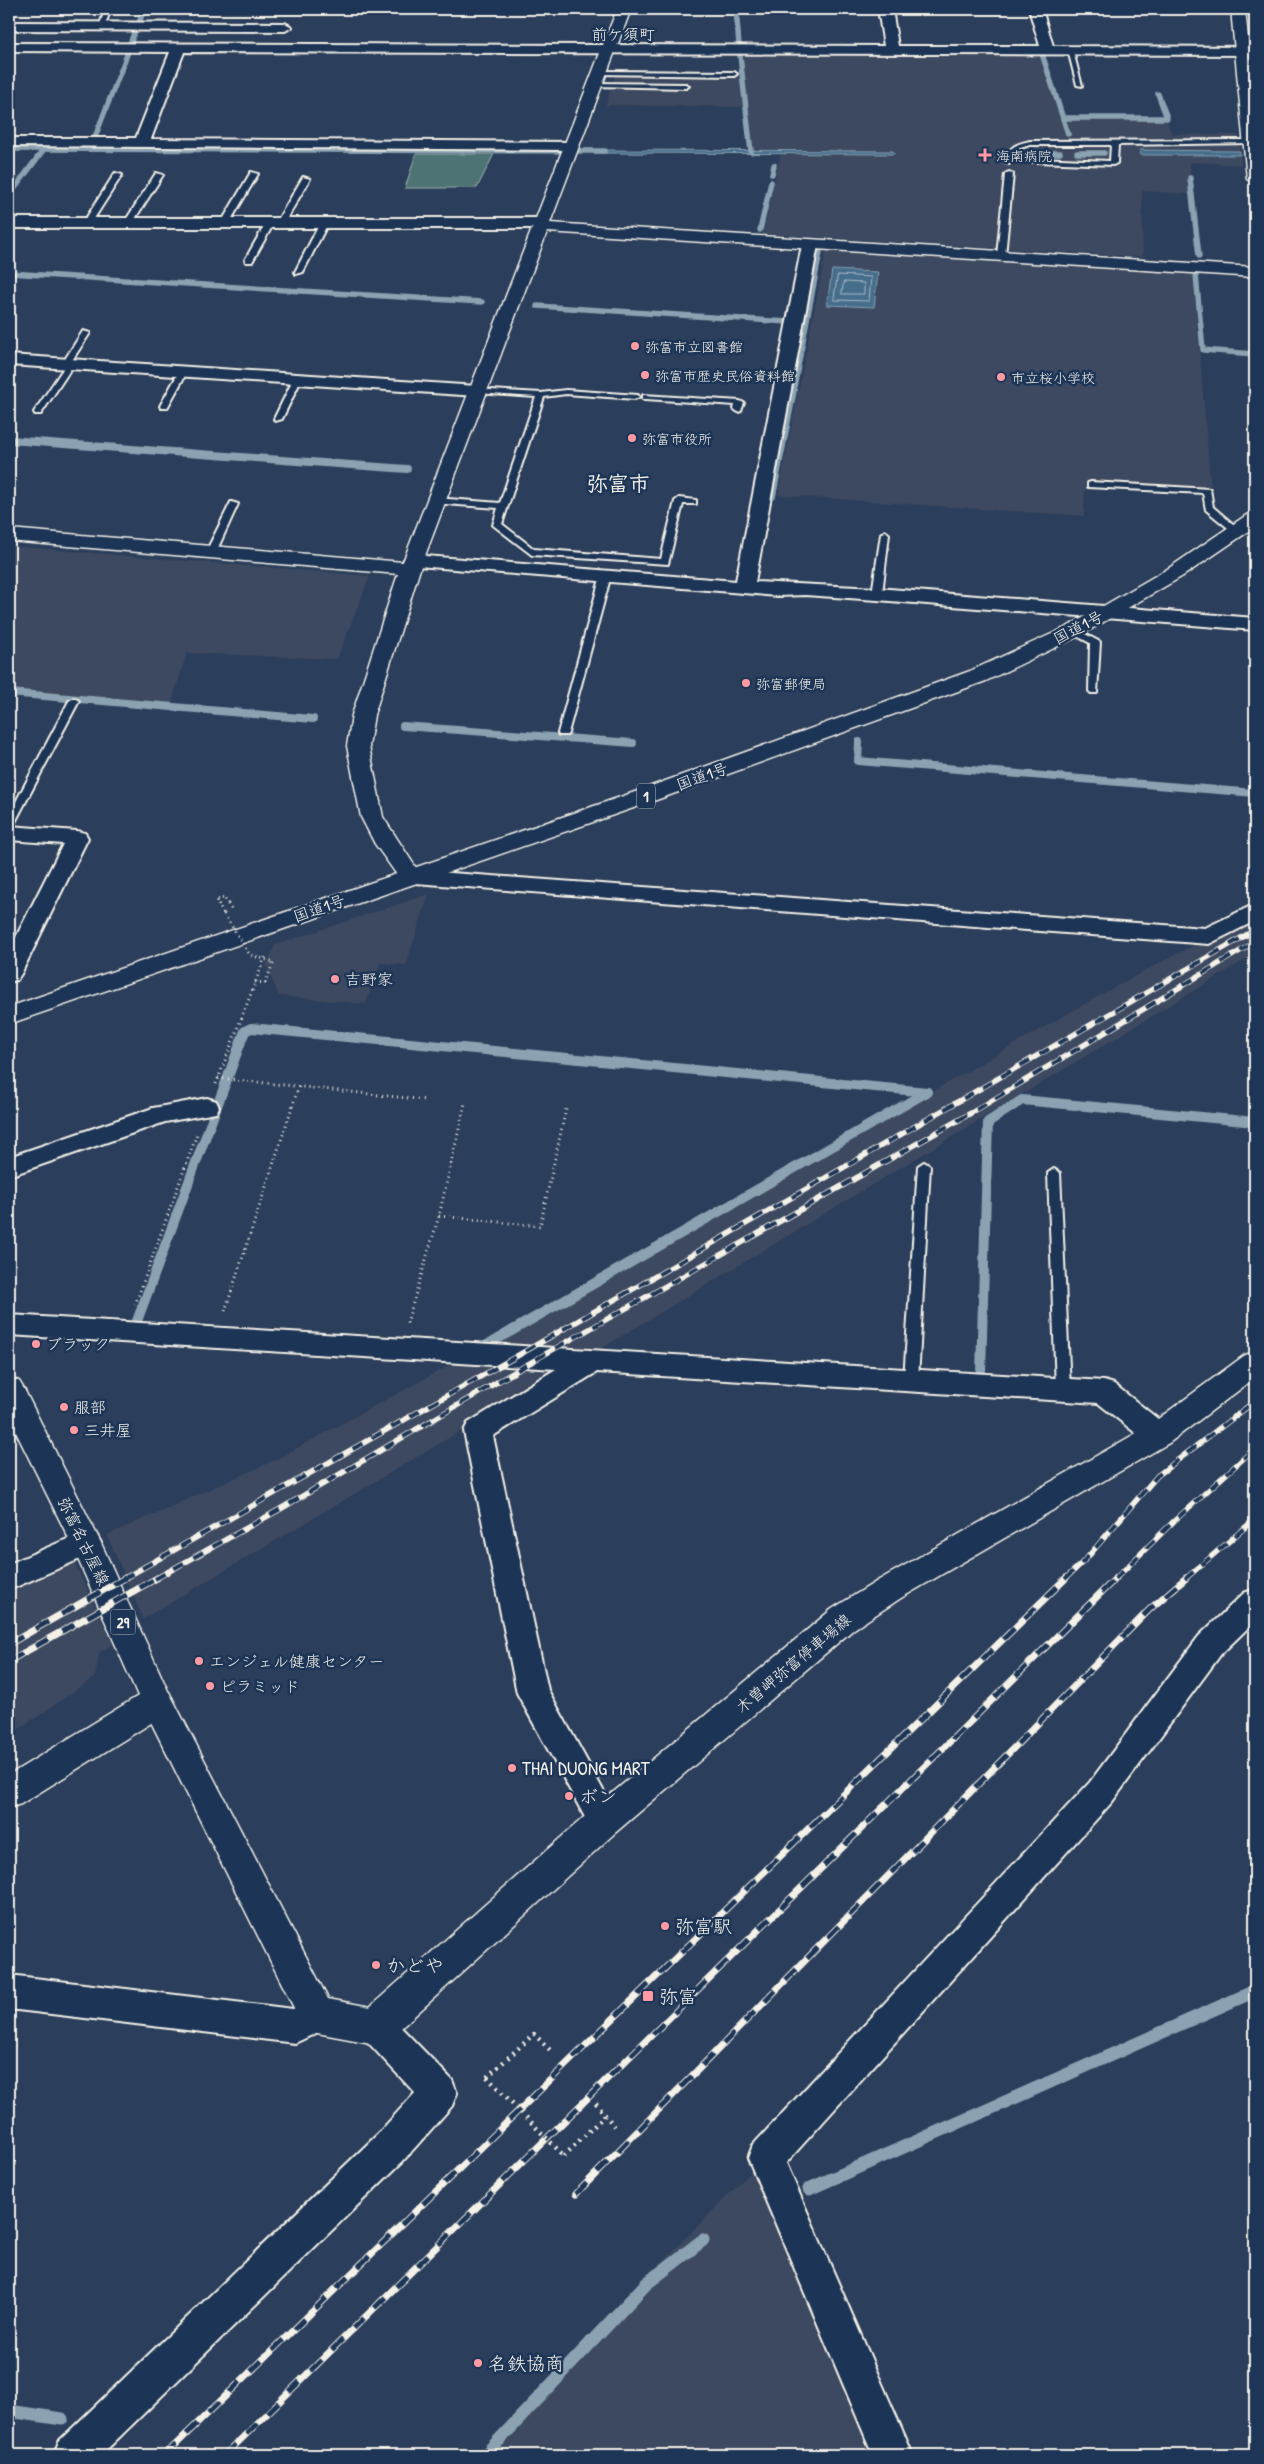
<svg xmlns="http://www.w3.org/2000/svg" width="1264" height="2464" font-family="'Patrick Hand','Klee One',sans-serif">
<rect width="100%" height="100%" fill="#2b3e5b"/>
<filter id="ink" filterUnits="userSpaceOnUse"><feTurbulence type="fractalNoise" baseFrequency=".02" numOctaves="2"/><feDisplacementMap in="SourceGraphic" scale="10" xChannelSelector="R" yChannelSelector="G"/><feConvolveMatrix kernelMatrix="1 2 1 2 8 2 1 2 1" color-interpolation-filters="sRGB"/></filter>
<g filter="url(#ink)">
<!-- built -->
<g fill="#3c4960">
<path d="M743,55H1046L1066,118L1167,120L1171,134L1238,135L1240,150H1138L1140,155L1240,156L1241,165L1190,162L1191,194L1142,191L1143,257L763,234L781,151H752L749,107L606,105L615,76L745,77Z"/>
<path d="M826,250L1193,273L1211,490L1085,482L1084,516L778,495Z"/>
<path d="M9,546L370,576L337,659L187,653L171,705L135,702L9,691Z"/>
<path d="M429,894L406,965L380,963L366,1004L279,996L266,965L275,945Z"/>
<path d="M1255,917V954L592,1354L486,1348L1095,998L1176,954L1218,934H1224Z"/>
<path d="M461,1359L569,1367L143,1619L107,1535L273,1461Z"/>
<path d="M73,1560L113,1644L99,1653L95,1677L9,1736V1589Z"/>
<path d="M753,2170L879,2455H478L654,2270Z"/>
</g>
<!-- green -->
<path fill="#4d7375" stroke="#a0b2ae" d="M416,154H494L477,188H405Z"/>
<!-- water -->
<g fill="#446d8c" stroke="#8aa2b1">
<path d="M592,150L893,151L894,154L591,153Z"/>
<path d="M1139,150L1240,151V155H1141Z"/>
<path d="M832,270L878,272L874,307L827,305Z"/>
</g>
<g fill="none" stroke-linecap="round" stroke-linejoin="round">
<!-- shore -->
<g stroke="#aebcc3" stroke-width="1">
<path d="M838,275L871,277L869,301L834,300Z"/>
<path d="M844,282L864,283V294H842Z"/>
</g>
<!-- stream-far3 -->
<g stroke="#8aa2b1" stroke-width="5.5">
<path d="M736,9L739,45"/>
<path d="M139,23L144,9"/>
<path d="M130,44L135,30"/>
<path d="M740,56L751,152"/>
<path d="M1043,57L1068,134"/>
<path d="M1063,118H1167L1158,94"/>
<path d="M95,137L128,52"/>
<path d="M9,149L605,151"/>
<path d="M1030,153H1060"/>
<path d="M1077,153H1104"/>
<path d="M772,174L774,165"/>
<path d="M1190,178L1199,256"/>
<path d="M9,196L44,149"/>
<path d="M760,230L771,182"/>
<path d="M9,273L482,302"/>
<path d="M1196,275L1203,350L1254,354"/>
<path d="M537,306L789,322"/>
<path d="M793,392L820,252"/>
</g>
<!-- stream-far2 -->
<g stroke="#8aa2b1" stroke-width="8">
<path d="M9,440L407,469"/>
<path d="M772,496L793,390"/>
<path d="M9,693L313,719"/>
<path d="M403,726L633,743"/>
<path d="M859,742L858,761L1255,793"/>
</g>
<!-- stream-far1 -->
<g stroke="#8aa2b1" stroke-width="10">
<path d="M137,1321L245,1031L251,1028L927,1092"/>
<path d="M487,1345L927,1092"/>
<path d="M981,1373L988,1122L1022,1100L1255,1122"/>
</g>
<!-- stream -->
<g stroke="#8aa2b1" stroke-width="13">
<path d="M809,2189L1255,1991"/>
<path d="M9,2411L62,2419"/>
<path d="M485,2455L646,2284L703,2240"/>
</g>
<defs>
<g id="service">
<path d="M105,9H111L104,27L99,28Z"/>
<path d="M1068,50L1073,51L1082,86L1077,85Z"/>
<path d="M598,71L734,72L737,74L734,76L596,74V72Z"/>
<path d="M594,83L686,84L689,86L686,88L592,86L591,85Z"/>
<path d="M1251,140L1255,142L1253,143L1118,145L1117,163L1113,165L1013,161L1009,164L1005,162C1008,147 1016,144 1030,141ZM1030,145H1111L1110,161L1013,157L1017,149Z"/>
<path d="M251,172L258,174L228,225H222L221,223Z"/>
<path d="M1009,172L1013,174L1005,256L1001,258L997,256L1005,174Z"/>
<path d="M115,173L122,175L90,225H84L83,223Z"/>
<path d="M156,173L163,175L131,225H125L124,223Z"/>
<path d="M303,177L310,179L283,225H277L276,223Z"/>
<path d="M267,221L274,223L252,262H246L245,260Z"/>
<path d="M321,221L328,223L303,272L296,274L295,272Z"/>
<path d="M83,331L90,333L71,362L74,364L41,414H35L34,412L65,366L62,364Z"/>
<path d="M180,370L187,372L167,408H161L160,406Z"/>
<path d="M294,378L301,380L282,419L275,421L274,419Z"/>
<path d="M474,389L541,393L566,390L638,395L639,397L635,399L566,394L544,397L502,524L534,549L661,559L675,501L679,498L696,500V504H683L668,564L532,555L493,525L498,508L432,503V499L435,498L500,503L536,397L477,393L473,391Z"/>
<path d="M643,395L740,401L744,403L741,411L738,412L734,409L735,405L646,399H643Z"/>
<path d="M1091,482L1210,489L1213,507L1240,530L1233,532L1206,510L1203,493L1088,487V483Z"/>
<path d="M231,502L238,504L216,552L208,554L206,552Z"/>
<path d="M885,531L889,534L882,594L877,597L872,594L881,534Z"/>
<path d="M606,572L611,575L568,733L567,735H559L558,733L601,575Z"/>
<path d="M1074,628L1100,642L1097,693H1091L1089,691L1090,643L1071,633L1069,631Z"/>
<path d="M74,698L79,701L14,824L9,827V815L69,701Z"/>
<path d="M924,1162L930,1166L918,1380L916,1384H906L904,1380L918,1166Z"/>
<path d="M1054,1169L1060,1173L1070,1389L1068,1393H1058L1056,1389L1048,1173Z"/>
</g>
<g id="minor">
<path d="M878,9H892L898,46H1040L1029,9H1042L1053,46L1255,47V55L184,52L151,139L570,142L577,146L570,150L9,146V138H136L170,52L9,51V43L884,46Z"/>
<path d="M9,22L285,23L292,27L285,31L9,30Z"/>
<path d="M9,218H541L549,223L541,228H9Z"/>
<path d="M810,240L818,245L755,582L877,588L1255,618V630L877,600L805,595L778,596L406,565L403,561L406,557L413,555L736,581L802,245Z"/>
<path d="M9,355L477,386L483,387L486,391L483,395L477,396L9,365Z"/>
<path d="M9,826L77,831L85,833L88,838L21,974L17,980L9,982V951L63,844L9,840Z"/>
<path d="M410,870L1205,928L1255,904V921L1209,944L402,882L399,877L402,872Z"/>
<path d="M207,1098L216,1101L219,1107L216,1113L165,1122L9,1176V1157L153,1108Z"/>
<path d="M9,1315L1104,1381L1114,1384L1168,1427L1172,1435L1168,1443L1158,1446L1148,1443L1098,1403L597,1372L493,1436L548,1690L620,1821L615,1832L604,1836L593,1832L517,1693L464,1431L468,1423L556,1369L9,1335Z"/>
<path d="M86,1531L96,1534L101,1543L96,1552L9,1590V1564Z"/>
<path d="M1255,1589V1621L1221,1654L1112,1802L786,2163L913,2455H873L748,2158L753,2145L1090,1782L1199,1636L1244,1593Z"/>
<path d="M9,1975L293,2009L317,1998L329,2003L334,2015L329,2027L295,2043L9,2009Z"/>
<path d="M376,2009L388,2014L452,2080L457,2093L452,2106L403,2161L101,2455H54L59,2441L377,2135L415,2093L364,2038L359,2026L364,2014Z"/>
</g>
<g id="tertiary">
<path d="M617,9H631L550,223L1255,267V277L547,232L420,569L374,715L369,746L383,817L422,877L418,882L410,885L402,882L375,844L361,817L347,746L352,715L398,574L9,541V529L403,562Z"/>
<path d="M157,1688L169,1692L328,1999L376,2008L389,2013L394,2026L389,2039L376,2044L317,2033L304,2028L141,1702L145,1692Z"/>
</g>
<g id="secondary">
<path d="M1231,9H1245L1255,106V184L1247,179Z"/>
<path d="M1255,1352V1378L1169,1443L901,1598L854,1629L616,1832L389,2039L376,2044L363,2039L358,2026L363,2013L592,1810L832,1609L879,1580L1147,1427L1245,1355Z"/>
</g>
<path id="primary" d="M9,1378L19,1381L24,1389L101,1543L173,1702L169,1712L21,1804L9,1808V1775L138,1696L71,1543L9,1418Z"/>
<path id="trunk" d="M1255,512V527L1183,576L1081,635L986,681L648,803L9,1024V1007L632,793L970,671L1067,627L1169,568L1248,514Z"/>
</defs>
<!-- service casing -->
<use href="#service" stroke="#f4f1e8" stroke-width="4"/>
<!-- minor casing -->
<use href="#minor" stroke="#f4f1e8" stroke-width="4"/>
<!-- tertiary casing -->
<use href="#tertiary" stroke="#f4f1e8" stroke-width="3"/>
<!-- secondary casing -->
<use href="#secondary" stroke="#f4f1e8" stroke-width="3"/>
<!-- primary casing -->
<use href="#primary" stroke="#f4f1e8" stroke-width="3"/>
<!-- trunk casing -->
<use href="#trunk" stroke="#f4f1e8" stroke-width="3"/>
<!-- path-far2 -->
<path stroke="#f4f1e8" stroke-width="2.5" stroke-dasharray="1 3" stroke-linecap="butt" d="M219,905L216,900L224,898L229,905"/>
<!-- path-far1 -->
<g stroke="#f4f1e8" stroke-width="3" stroke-dasharray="1 4" stroke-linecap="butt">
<path d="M218,904L224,914"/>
<path d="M228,904L233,912"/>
<path d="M255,982L265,983L274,962"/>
<path d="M218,1078L426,1100"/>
<path d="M216,1084L266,955"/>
<path d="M439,1216L540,1226L566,1109"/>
<path d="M135,1305L197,1134"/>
<path d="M225,1311L299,1086"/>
<path d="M407,1323L439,1216L465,1103"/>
</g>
<!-- path -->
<g stroke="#f4f1e8" stroke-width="4.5" stroke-dasharray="2 5" stroke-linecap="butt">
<path d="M487,2077L534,2034L551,2051"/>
<path d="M596,2103L617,2130"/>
<path d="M564,2156L606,2114"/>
</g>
<!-- service -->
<use href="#service" fill="#1d3557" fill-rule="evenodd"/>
<!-- minor -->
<use href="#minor" fill="#1d3557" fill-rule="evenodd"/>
<!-- tertiary -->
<use href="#tertiary" fill="#1d3557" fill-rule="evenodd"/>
<!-- secondary -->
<use href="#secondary" fill="#1d3557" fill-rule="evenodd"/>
<!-- primary -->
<use href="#primary" fill="#1d3557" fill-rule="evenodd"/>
<!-- trunk -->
<use href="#trunk" fill="#1d3557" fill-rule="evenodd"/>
<defs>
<g id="rail-far1">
<path d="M123,1579L517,1356L1255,930"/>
<path d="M155,1579L277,1511L540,1357L971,1113L1255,942"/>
<path d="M1065,1579L1086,1559L1157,1476L1255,1401"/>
<path d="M1115,1579L1173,1522L1255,1448"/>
<path d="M1185,1579L1255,1519"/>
</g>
<g id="rail">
<path d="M9,1644L125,1578"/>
<path d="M9,1661L157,1578"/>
<path d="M576,2194L1150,1609L1186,1578"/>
<path d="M165,2455L1066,1578"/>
<path d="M225,2455L1116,1578"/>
</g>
</defs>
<!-- rail-far1 casing -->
<use href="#rail-far1" stroke="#f4f1e8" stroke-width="5.5"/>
<!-- rail casing -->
<use href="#rail" stroke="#f4f1e8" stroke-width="7"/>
<!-- rail-far1 -->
<use href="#rail-far1" stroke="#1d3557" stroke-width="4" stroke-dasharray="11" stroke-linecap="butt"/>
<!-- rail -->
<use href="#rail" stroke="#1d3557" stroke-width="5" stroke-dasharray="15" stroke-linecap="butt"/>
<!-- path-bridge-far1 -->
<path stroke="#f4f1e8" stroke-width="3" stroke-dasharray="1 4" stroke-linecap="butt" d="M224,914L250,955L274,962"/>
<!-- path-bridge -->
<path stroke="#f4f1e8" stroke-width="4.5" stroke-dasharray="2 5" stroke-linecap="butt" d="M487,2077L564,2156"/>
</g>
</g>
<!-- markers -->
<g fill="#ff9aa2" stroke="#1d3557" stroke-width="2">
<path d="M982.5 147.5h5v5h5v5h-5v5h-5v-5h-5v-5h5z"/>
<circle cx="635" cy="346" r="5"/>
<circle cx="645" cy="375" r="5"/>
<circle cx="1001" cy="377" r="5"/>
<circle cx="632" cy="438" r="5"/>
<circle cx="746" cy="683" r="5"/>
<circle cx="335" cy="979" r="5"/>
<circle cx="36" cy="1344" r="5"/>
<circle cx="64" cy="1407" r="5"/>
<circle cx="74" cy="1430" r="5"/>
<circle cx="199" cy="1661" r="5"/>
<circle cx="210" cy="1686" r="5"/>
<circle cx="512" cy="1768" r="5"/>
<circle cx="569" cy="1796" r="5"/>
<circle cx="665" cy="1926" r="5"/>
<circle cx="376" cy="1965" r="5"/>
<rect x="642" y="1990" width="12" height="12" rx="2.5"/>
<circle cx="478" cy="2363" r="5"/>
</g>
<g text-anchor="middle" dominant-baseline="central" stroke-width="5" stroke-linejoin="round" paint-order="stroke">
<!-- far-poi labels -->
<g font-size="14" fill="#f4f1e8" stroke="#1d3557" text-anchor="start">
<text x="996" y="155">海南病院</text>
<text x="645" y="346">弥富市立図書館</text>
<text x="655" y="375">弥富市歴史民俗資料館</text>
<text x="1011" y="377">市立桜小学校</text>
<text x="642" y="438">弥富市役所</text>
<text x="756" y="683">弥富郵便局</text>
</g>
<!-- shield labels -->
<g fill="#1d3557" stroke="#b4b9bc" stroke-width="1">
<rect x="637" y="783.5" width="18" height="25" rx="4"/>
<rect x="110.5" y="1609.5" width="25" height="25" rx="4"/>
</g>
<g font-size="15" font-weight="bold" fill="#f4f1e8">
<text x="646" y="796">1</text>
<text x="123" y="1622">29</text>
</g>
<!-- far-quarter labels -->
<g font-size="16" fill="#f4f1e8" stroke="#1d3557">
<text x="623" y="34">前ケ須町</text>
</g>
<!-- street labels -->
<g font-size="16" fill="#f4f1e8" stroke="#1d3557">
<text transform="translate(1078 627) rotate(-28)">国道1号</text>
<text transform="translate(702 776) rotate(-20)">国道1号</text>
<text transform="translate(319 908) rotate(-19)">国道1号</text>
<text transform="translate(84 1541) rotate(64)">弥富名古屋線</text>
<text transform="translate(793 1663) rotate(-40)">木曽岬弥富停車場線</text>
</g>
<!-- poi labels -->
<g font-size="16" fill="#f4f1e8" stroke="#1d3557" text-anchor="start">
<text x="345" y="979">吉野家</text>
<text x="46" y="1344">ブラック</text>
<text x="74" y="1407">服部</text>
<text x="84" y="1430">三井屋</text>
<text x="209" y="1661">エンジェル健康センター</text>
<text x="220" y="1686">ピラミッド</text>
</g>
<!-- near-poi labels -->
<g font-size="19" fill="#f4f1e8" stroke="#1d3557" text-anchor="start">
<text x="522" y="1768">THAI DUONG MART</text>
<text x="579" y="1796">ボン</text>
<text x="675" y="1926">弥富駅</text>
<text x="386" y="1965">かどや</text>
<text x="659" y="1996">弥富</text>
<text x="488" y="2363">名鉄協商</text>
</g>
<!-- far-town labels -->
<g font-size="21" font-weight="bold" fill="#f4f1e8" stroke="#1d3557">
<text x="618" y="483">弥富市</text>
</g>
</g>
<!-- margin -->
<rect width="1264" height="2464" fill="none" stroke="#1d3557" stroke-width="30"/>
<rect x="15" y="15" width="1234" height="2434" fill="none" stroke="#f4f1e8" stroke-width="2" filter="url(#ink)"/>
</svg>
